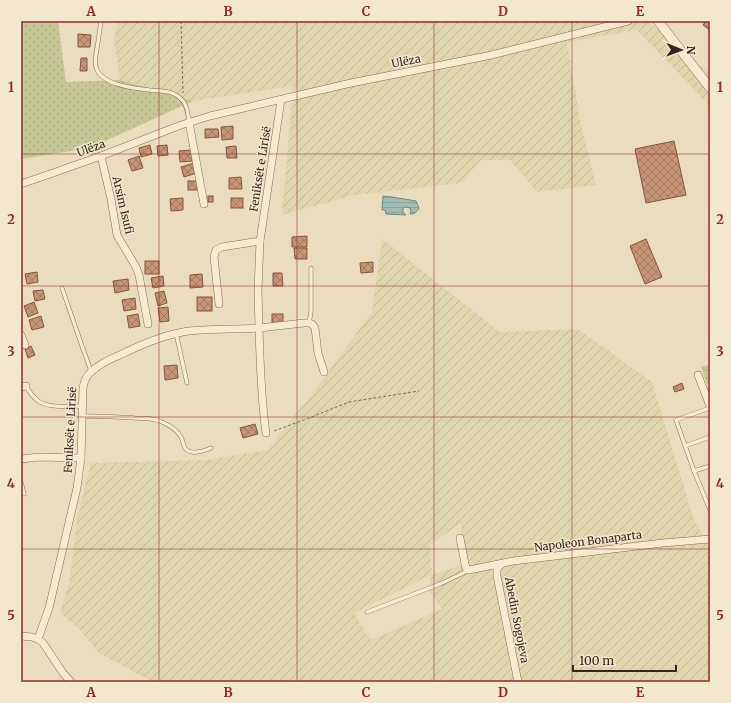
<svg xmlns="http://www.w3.org/2000/svg" width="731" height="703" font-family="Merriweather,serif">
<defs>
<pattern id="farmland-furrows" width="10" height="10" patternUnits="userSpaceOnUse"><rect width="10" height="10" fill="#e0d6ad"/><path d="M-1 1l2-2M0 10L10 0M9 11l2-2" fill="none" stroke="#c1b894"/></pattern>
<pattern id="green-dots" width="8" height="8" patternUnits="userSpaceOnUse"><rect width="8" height="8" fill="#c5c894"/><path d="M2 2h.1M6 6h.1" fill="none" stroke="#aaac7f" stroke-width="1.8" stroke-linecap="round"/></pattern>
<pattern id="water-rules" width="6" height="5" patternUnits="userSpaceOnUse"><rect width="6" height="5" fill="#a2bdb4"/><path d="M0 2.5h6" fill="none" stroke="#8ca29a"/></pattern>
<pattern id="building-cross-hatch" width="8" height="8" patternUnits="userSpaceOnUse"><rect width="8" height="8" fill="#c89476"/><path d="M0 0l8 8M0 8l8-8" fill="none" stroke="#a37960"/></pattern>
</defs>
<rect width="100%" height="100%" fill="#ebdcbf"/>
<!-- farmland -->
<g fill="url(#farmland-furrows)" fill-rule="evenodd">
<path d="M117,21H647L710,74V107L689,84L637,30L567,42L580,121L596,185L537,192L510,160H481L462,183L354,195L282,215L293,86L193,101L120,80L114,41Z"/>
<path d="M382,239L500,332L578,329L652,382L694,520L710,549V682H153L99,653L80,630L60,613L70,579L77,519L91,463L206,460L267,450L315,390L372,312ZM461,523L464,564L432,575L430,545ZM431,575L428,590L442,609L371,640L354,613Z"/>
</g>
<!-- green -->
<g fill="url(#green-dots)">
<path d="M21,21H58L66,82L120,80L193,101L90,148L21,159Z"/>
<path d="M710,364V384L709,383L707,384L701,367Z"/>
</g>
<!-- water -->
<path fill="url(#water-rules)" stroke="#6a8a81" d="M383,196L392,197L416,201L419,208C417,212 415,214 410,214L411,211L410,208L406,207L403,208V212L406,215L386,214L385,210H382Z"/>
<!-- building -->
<g fill="url(#building-cross-hatch)" stroke="#81563f">
<path d="M706,21H710V30L703,25Z"/>
<path d="M78,34L91,35L90,47H78Z"/>
<path d="M81,58H87V71H80Z"/>
<path d="M233,126V139L222,140L221,127Z"/>
<path d="M205,129H218L219,137L205,138Z"/>
<path d="M674,141L686,195L646,203L635,149Z"/>
<path d="M150,145L152,154L141,157L139,148Z"/>
<path d="M167,145L168,155L158,156L157,146Z"/>
<path d="M236,146L237,158H227L226,147Z"/>
<path d="M192,150L193,161L180,162L179,151Z"/>
<path d="M139,156L143,168L132,171L128,160Z"/>
<path d="M194,163L197,173L184,177L181,167Z"/>
<path d="M241,177L242,189H229V178Z"/>
<rect x="188" y="181" width="10" height="9"/>
<rect x="208" y="196" width="5" height="6"/>
<path d="M183,198V210L171,211L170,199Z"/>
<rect x="231" y="198" width="12" height="10"/>
<path d="M307,236V247H292V237Z"/>
<path d="M646,239L662,277L645,284L630,246Z"/>
<path d="M294,248H307V259H295Z"/>
<rect x="145" y="261" width="14" height="13"/>
<path d="M373,262V272L361,273L360,263Z"/>
<path d="M37,272L38,282L27,284L25,274Z"/>
<path d="M273,273H282L283,286H273Z"/>
<path d="M202,274L203,287L190,288V275Z"/>
<path d="M163,276L164,286L153,288L151,278Z"/>
<path d="M128,279L129,290L115,293L113,281Z"/>
<path d="M43,290L45,299L35,301L33,291Z"/>
<path d="M164,291L167,303L158,306L155,293Z"/>
<rect x="197" y="297" width="15" height="14"/>
<path d="M135,298L136,309L124,311L122,300Z"/>
<path d="M34,302L38,313L28,317L24,306Z"/>
<path d="M168,307L169,321L160,322L158,308Z"/>
<path d="M138,314L140,326L129,328L127,316Z"/>
<rect x="272" y="314" width="11" height="10"/>
<path d="M41,316L44,327L32,330L29,320Z"/>
<path d="M31,346L35,355L28,358L25,349Z"/>
<path d="M177,365L178,378L165,380L164,366Z"/>
<path d="M682,383L684,389L675,392L673,387Z"/>
<path d="M255,424L258,434L243,438L240,428Z"/>
</g>
<g fill="none" stroke-linecap="round" stroke-linejoin="round">
<defs>
<g id="service">
<path d="M101,21C100,28 99,35 98,42C97,50 94,59 96,67C100,85 134,88 149,90C160,91 173,90 181,99C187,104 188,114 189,122"/>
<path d="M62,288L82,346L91,371"/>
<path d="M309,323L311,312V268"/>
<path d="M176,333L187,383"/>
<path d="M26,386C29,391 32,396 36,399C45,409 70,406 83,406"/>
<path d="M710,408L676,420L694,471L710,510"/>
<path d="M83,416C100,416 117,417 135,418C144,418 154,418 162,422C169,425 177,430 181,437C183,441 183,445 185,448C191,456 204,451 211,448"/>
<path d="M685,446L710,437"/>
<path d="M694,471L710,466"/>
<path d="M21,482L24,494"/>
<path d="M367,612L440,584L457,576L469,570"/>
</g>
<g id="minor">
<path d="M189,122L204,204"/>
<path d="M101,156L111,199L117,235L136,267L139,275L148,324"/>
<path d="M21,184L50,174L101,156L181,125L210,116L351,83L487,56L628,21"/>
<path d="M219,304L214,257L216,250L222,247L260,241"/>
<path d="M21,335L25,345"/>
<path d="M698,375L710,406"/>
<path d="M21,387L26,386"/>
<path d="M266,433C261,398 260,363 259,328L304,323H309L312,324L315,328L318,353L324,372"/>
<path d="M21,459L39,457L81,458"/>
<path d="M460,538L465,564L466,568L469,570L513,561L663,543L710,539"/>
<path d="M501,564L497,569V576L518,682"/>
<path d="M21,636L32,637L38,639L43,643L63,673L71,682"/>
<path d="M38,639L49,608L77,488L81,458L83,388C84,381 86,376 91,372C99,364 110,359 120,355C140,345 161,336 183,332C208,328 234,330 259,328L258,290L260,241L281,100"/>
</g>
<path id="tertiary" d="M658,21L710,88"/>
</defs>
<!-- service casing -->
<use href="#service" stroke="#836d58" stroke-width="4.5"/>
<!-- minor casing -->
<use href="#minor" stroke="#836d58" stroke-width="8"/>
<!-- tertiary casing -->
<use href="#tertiary" stroke="#836d58" stroke-width="10"/>
<!-- path -->
<g stroke="#836d58" stroke-width="1" stroke-dasharray="3 2" stroke-linecap="butt">
<path d="M181,21L183,93"/>
<path d="M274,431L309,418L349,402L419,391"/>
</g>
<!-- service -->
<use href="#service" stroke="#f7ead1" stroke-width="3.5"/>
<!-- minor -->
<use href="#minor" stroke="#f7ead1" stroke-width="7"/>
<!-- tertiary -->
<use href="#tertiary" stroke="#f7ead1" stroke-width="9"/>
</g>
<!-- grid -->
<path fill="none" stroke="#8f2b30" stroke-width="1" stroke-opacity="0.55" d="M159,21V682M297,21V682M434,21V682M572,21V682M21,154H710M21,286H710M21,417H710M21,549H710"/>
<g text-anchor="middle" dominant-baseline="central" stroke-width="3" stroke-linejoin="round" paint-order="stroke">
<!-- street labels -->
<g font-size="11" fill="#33261c" stroke="#f3e7ce">
<text transform="translate(406 61) rotate(-11)">Ulëza</text>
<text transform="translate(91 148) rotate(-20)">Ulëza</text>
<text transform="translate(260 169) rotate(-81)">Feniksët e Lirisë</text>
<text transform="translate(123 205) rotate(77)">Arsim Isufi</text>
<text transform="translate(70 430) rotate(-87)">Feniksët e Lirisë</text>
<text transform="translate(588 541) rotate(-7)">Napoleon Bonaparta</text>
<text transform="translate(517 620) rotate(79)">Abedin Sogojeva</text>
</g>
</g>
<!-- border -->
<rect width="731" height="703" fill="none" stroke="#f3e7ce" stroke-width="44"/>
<!-- north arrow -->
<g transform="translate(681 50) rotate(91)" stroke="#f3e7ce" stroke-width="3" paint-order="stroke">
<path d="M0-3L7 15L0 10L-7 15Z" fill="#33261c"/>
<text y="-6" font-size="11" font-weight="bold" text-anchor="middle" fill="#33261c">N</text>
</g>
<!-- scale -->
<path d="M573 665v6h103v-6" fill="none" stroke="#33261c" stroke-width="2"/>
<text x="579" y="665" font-size="12" fill="#33261c" stroke="#f3e7ce" stroke-width="3" paint-order="stroke">100 m</text>
<rect x="22" y="22" width="687" height="659" fill="none" stroke="#8f2b30" stroke-width="1.5"/>
<g font-size="13" text-anchor="middle" font-weight="bold" fill="#8f2b30">
<text x="91" y="16">A</text>
<text x="228" y="16">B</text>
<text x="366" y="16">C</text>
<text x="503" y="16">D</text>
<text x="640" y="16">E</text>
<text x="11" y="92">1</text>
<text x="720" y="92">1</text>
<text x="11" y="224">2</text>
<text x="720" y="224">2</text>
<text x="11" y="356">3</text>
<text x="720" y="356">3</text>
<text x="11" y="488">4</text>
<text x="720" y="488">4</text>
<text x="11" y="620">5</text>
<text x="720" y="620">5</text>
<text x="91" y="697">A</text>
<text x="228" y="697">B</text>
<text x="366" y="697">C</text>
<text x="503" y="697">D</text>
<text x="640" y="697">E</text>
</g>
</svg>
